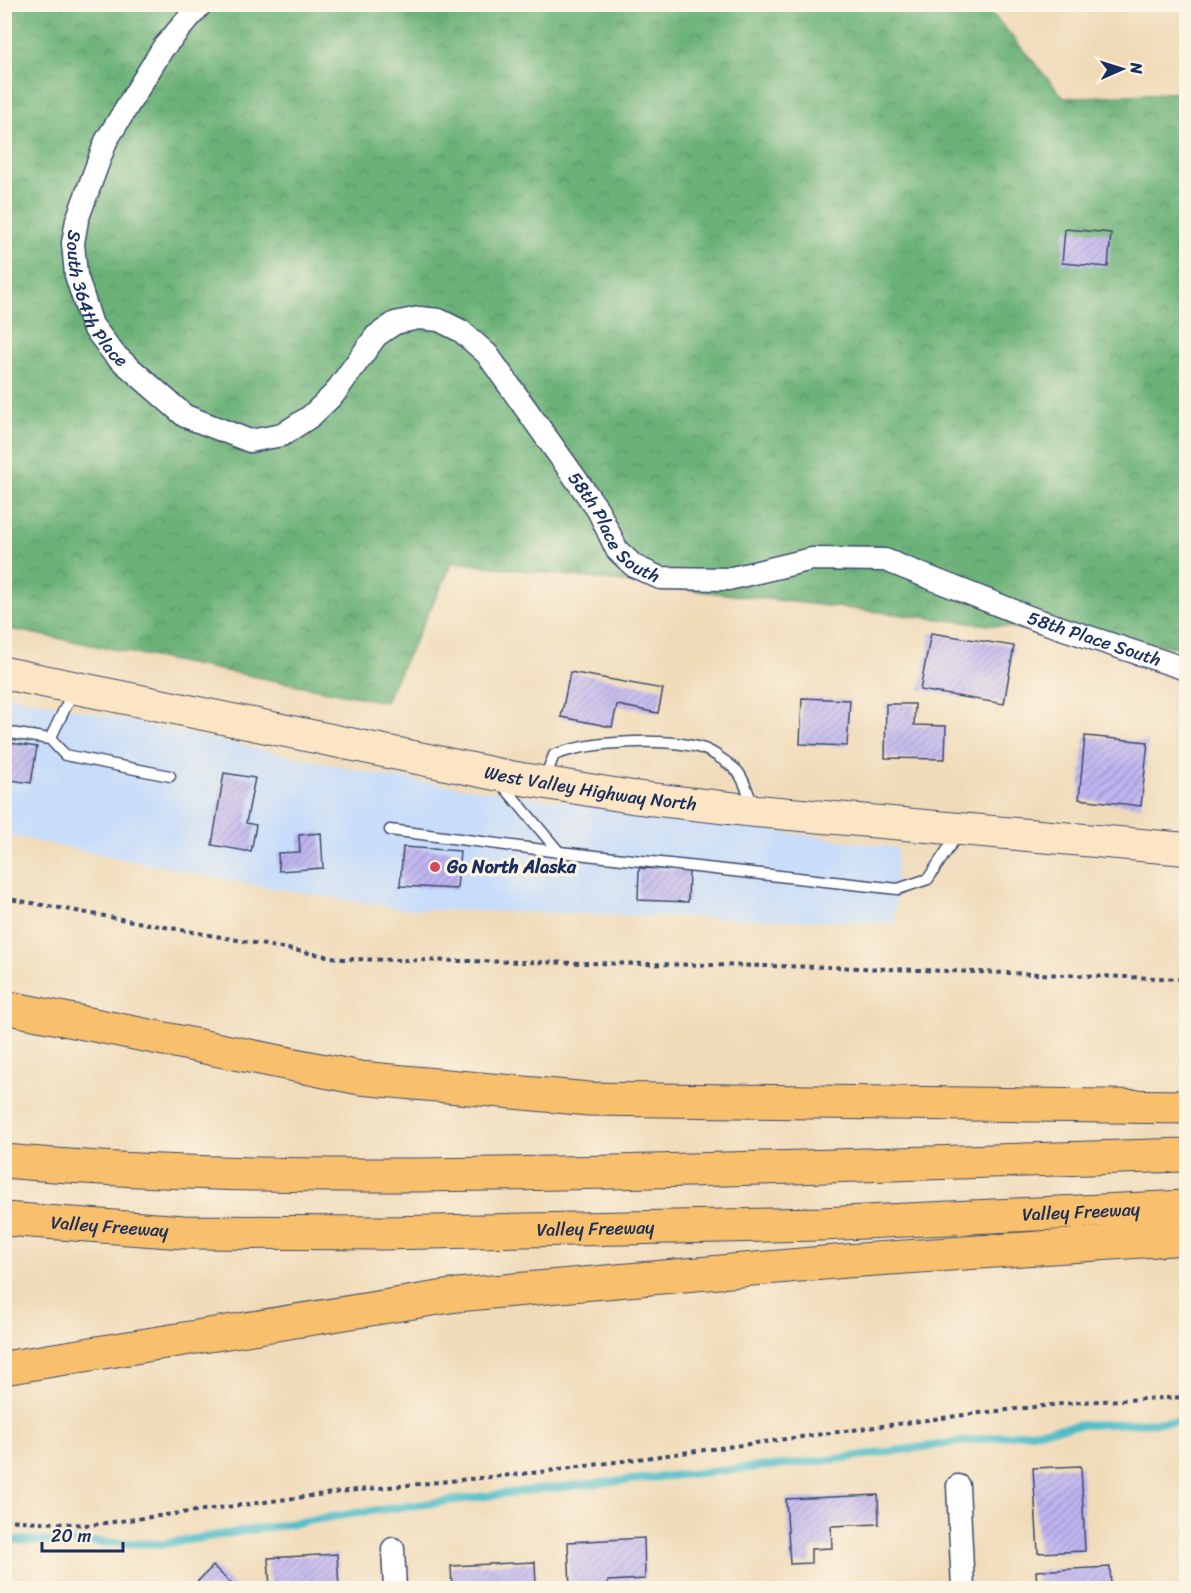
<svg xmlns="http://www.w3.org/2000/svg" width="1191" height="1593" font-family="Sriracha,sans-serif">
<defs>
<pattern id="forest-crowns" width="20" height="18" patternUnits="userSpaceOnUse" patternTransform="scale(1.5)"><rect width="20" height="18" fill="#6cb278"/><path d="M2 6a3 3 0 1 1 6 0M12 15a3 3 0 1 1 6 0" fill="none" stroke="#589166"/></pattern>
<pattern id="building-hatch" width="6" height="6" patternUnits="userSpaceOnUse" patternTransform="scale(1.5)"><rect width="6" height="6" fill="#c0b5f0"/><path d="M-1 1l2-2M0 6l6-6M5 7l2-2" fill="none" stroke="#9b94c6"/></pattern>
</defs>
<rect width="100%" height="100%" fill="#fcf5e5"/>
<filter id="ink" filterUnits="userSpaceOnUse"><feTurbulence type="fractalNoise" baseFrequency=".0167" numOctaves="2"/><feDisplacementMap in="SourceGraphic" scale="12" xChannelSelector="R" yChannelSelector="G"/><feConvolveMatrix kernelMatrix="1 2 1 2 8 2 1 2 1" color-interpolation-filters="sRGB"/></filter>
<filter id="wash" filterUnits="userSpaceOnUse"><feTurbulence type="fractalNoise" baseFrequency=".008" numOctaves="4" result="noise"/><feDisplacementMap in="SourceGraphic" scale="24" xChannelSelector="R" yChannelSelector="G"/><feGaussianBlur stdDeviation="1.35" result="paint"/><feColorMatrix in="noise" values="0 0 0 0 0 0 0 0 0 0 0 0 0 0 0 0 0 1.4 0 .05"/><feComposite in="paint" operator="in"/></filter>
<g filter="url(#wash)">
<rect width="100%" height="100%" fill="#f0dbb9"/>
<!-- built -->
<path fill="#c8ddf9" d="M5,694L389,777L897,848L895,923L403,909L247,884L5,835Z"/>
<!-- forest -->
<path fill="url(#forest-crowns)" stroke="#44706b" stroke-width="1.5" d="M4,5H985L1064,98L1186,92V648L453,562L385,702L5,628Z"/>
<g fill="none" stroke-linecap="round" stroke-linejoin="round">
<!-- stream -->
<path stroke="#4ebcc7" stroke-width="8" d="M4,1540L163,1544L363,1512L541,1489L829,1460L1082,1425L1186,1421"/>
</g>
<g id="blocks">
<!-- building -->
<g fill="url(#building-hatch)">
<path d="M769,4H788L786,10Z"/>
<path d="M1065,229L1111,233L1108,267L1062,263Z"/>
<path d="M931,633L1014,646L1004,704L920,690Z"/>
<path d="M570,672L663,689L658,713L617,705L612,727L561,717Z"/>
<path d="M802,698L850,700L847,746L800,744Z"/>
<path d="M886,704H915L914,725L946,726L945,759L885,758Z"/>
<path d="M1085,736L1148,742L1141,806L1079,799Z"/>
<path d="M4,742L37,747L31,783L4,779Z"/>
<path d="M224,773L255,778L246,823L256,825L251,852L212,845Z"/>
<path d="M321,833L323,868L279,871L278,853L300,852L299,835Z"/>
<path d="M403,847L460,851L457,889L400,886Z"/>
<path d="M639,868L689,870L688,902L638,900Z"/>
<path d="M1081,1466L1085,1551L1038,1553L1033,1468Z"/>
<path d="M878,1495L879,1524L831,1526L832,1548L811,1549V1563L790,1564L786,1499Z"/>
<path d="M644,1538L645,1579L608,1581V1588H570L568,1542Z"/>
<path d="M337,1554L339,1588H270L268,1558Z"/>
<path d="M535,1562L536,1588H452L451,1566Z"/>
<path d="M213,1566L236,1588H191Z"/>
<path d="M1110,1567L1111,1588H1037L1036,1571Z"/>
</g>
</g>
</g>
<g filter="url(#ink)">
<use href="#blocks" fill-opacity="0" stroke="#3b496c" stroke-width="1.5"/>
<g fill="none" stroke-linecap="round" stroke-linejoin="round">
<defs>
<g id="lane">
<path d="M4,732L50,739L65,755L170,776"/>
<path d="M50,739L69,700L71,690"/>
<path d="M544,780L554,755C590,741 667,737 704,749C713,752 731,765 738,772C745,781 749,796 753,806"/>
<path d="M501,783L559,852"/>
<path d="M390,830L559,852L898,889L928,879L958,834"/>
</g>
<g id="street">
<path id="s1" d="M201,4L163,48L106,141L77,220L73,243L76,275L92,325L114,354L185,416L250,441L282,435L311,416L334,394L376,336L395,323L419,318L439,320L461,331L487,354L598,510L617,550L634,566L660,578L728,579L812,559L885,560L1034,619L1186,669"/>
<path d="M958,1486L963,1588"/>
<path d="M393,1549L395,1588"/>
</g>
<g id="secondary">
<path id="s2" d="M4,673L510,777L632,797L756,811L1186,849"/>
</g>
<g id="highway">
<path d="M4,1007L360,1078L589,1099L1186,1107"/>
<path d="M4,1161C220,1180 436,1176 652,1171C830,1166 1008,1162 1186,1155"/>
<path id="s3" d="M4,1219L184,1232L383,1233L821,1224L1186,1207"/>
<path d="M4,1368L457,1295L846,1261L1186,1238"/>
</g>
</defs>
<!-- lane casing -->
<use href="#lane" stroke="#3b496c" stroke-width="13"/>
<!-- street casing -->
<use href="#street" stroke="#3b496c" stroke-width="25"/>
<!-- secondary casing -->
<use href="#secondary" stroke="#3b496c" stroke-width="34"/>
<!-- highway casing -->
<use href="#highway" stroke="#3b496c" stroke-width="35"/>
<!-- path -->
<g stroke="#3b496c" stroke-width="4" stroke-dasharray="4.5 4.5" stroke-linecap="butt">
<path d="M4,898L343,959L830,967L1186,979"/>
<path d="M4,1520L90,1525L348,1491L541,1472L979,1413L1080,1402L1186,1397"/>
</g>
<!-- lane -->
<use href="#lane" stroke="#fff" stroke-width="10"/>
<!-- street -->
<use href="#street" stroke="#fff" stroke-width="22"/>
<!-- secondary -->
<use href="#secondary" stroke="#fce5c4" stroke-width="32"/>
<!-- highway -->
<use href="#highway" stroke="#f8bf6c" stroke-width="33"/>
</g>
</g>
<!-- markers -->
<circle fill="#d1495b" stroke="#fcf5e5" stroke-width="2" cx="435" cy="867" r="6"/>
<g text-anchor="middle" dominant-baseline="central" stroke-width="6" stroke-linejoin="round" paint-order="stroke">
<!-- street labels -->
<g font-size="18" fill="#1b2f5e" stroke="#fcf5e5">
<text stroke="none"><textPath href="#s1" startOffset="336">South 364th Place</textPath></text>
<text stroke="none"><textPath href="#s1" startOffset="1074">58th Place South</textPath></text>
<text stroke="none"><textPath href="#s1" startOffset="1596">58th Place South</textPath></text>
<text stroke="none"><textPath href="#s2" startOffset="598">West Valley Highway North</textPath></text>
<text stroke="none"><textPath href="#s3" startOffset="1078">Valley Freeway</textPath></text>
<text stroke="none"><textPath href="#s3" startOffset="106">Valley Freeway</textPath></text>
<text stroke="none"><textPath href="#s3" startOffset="592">Valley Freeway</textPath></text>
</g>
<!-- poi labels -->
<g font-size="18" font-weight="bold" fill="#1b2f5e" stroke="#fcf5e5" text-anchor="start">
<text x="447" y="867">Go North Alaska</text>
</g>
</g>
<!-- margin -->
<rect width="1191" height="1593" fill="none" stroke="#fcf5e5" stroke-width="24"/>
<!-- north arrow -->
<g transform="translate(1122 69) rotate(87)" stroke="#fcf5e5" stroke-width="4.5" paint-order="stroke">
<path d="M0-4.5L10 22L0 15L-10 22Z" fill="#1b2f5e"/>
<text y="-9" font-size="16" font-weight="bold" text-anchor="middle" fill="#1b2f5e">N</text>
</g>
<!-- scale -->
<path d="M42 1542v9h81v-9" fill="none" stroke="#1b2f5e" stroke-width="3"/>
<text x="51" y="1542" font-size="18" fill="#1b2f5e" stroke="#fcf5e5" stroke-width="4.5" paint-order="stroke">20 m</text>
</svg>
